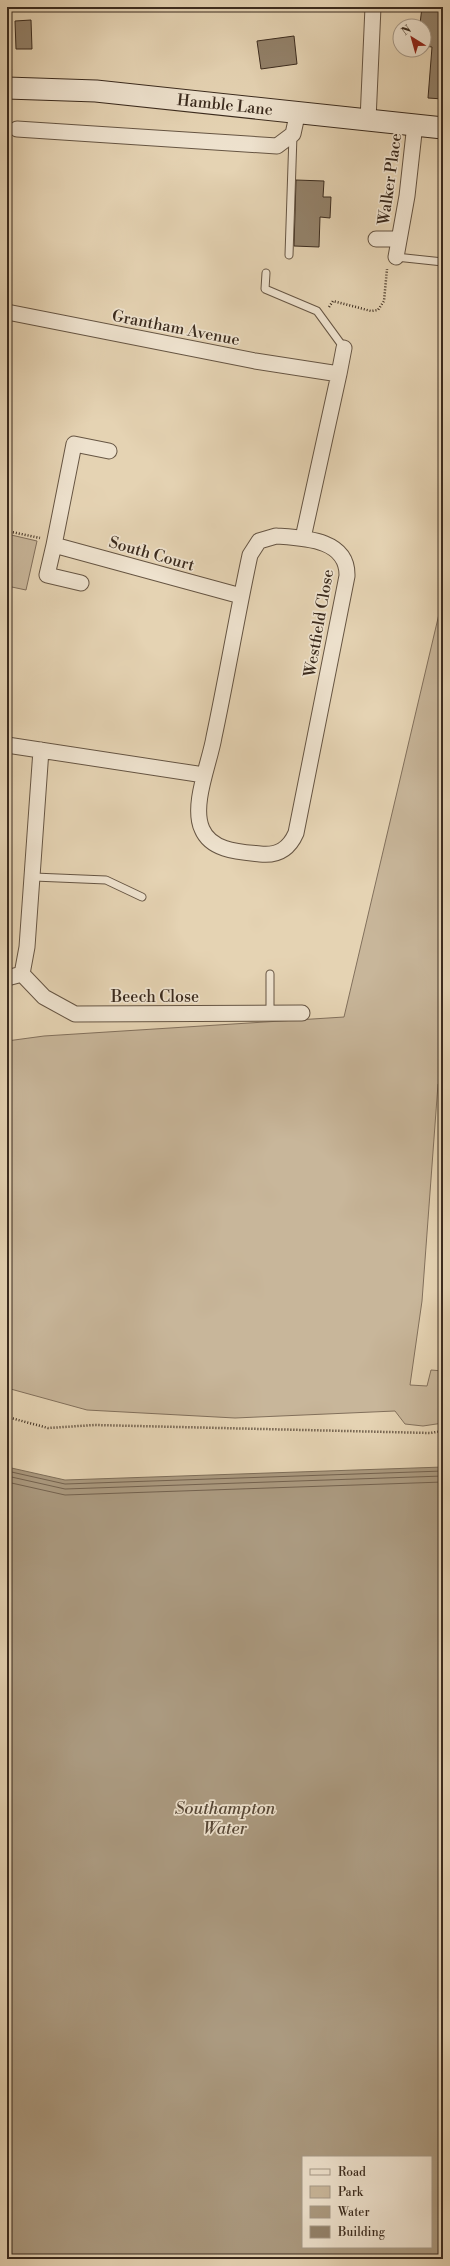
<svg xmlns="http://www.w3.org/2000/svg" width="450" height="2266" font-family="'Libre Bodoni',serif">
<rect width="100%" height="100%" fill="#e5d3b3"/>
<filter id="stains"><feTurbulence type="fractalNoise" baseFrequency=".005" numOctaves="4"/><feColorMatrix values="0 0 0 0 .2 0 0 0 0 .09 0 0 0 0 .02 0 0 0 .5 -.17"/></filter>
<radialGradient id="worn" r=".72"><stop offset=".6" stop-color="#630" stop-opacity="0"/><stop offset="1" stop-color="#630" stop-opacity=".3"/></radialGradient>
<path fill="#c8b69a" stroke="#82705c" d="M 7,534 L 37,541 L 26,590 L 7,586 Z
M 443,572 L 443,848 L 440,867 L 443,895 L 443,1083 L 438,1084 L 422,1301 L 410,1385 L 427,1386 L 431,1370 L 443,1371 L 443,1423 L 423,1426 L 405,1424 L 395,1411 L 235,1418 L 87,1410 L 7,1388 L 7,1041 L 44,1036 L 344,1017 L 439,614 Z"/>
<path fill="#ab9a80" stroke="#7e6e59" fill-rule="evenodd" d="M 7,1467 L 65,1480 L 443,1467 L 443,2259 L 7,2259 ZM 303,2157 L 431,2157 L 431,2247 L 303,2247 Z"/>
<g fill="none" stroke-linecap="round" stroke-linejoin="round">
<path stroke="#73624f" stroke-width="1" d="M 7,1471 L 65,1484 L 443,1471
M 7,1476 L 65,1489 L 443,1476
M 7,1482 L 65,1495 L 443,1482"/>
</g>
<path fill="#93826b" stroke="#3b2b1e" d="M 422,7 L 443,7 L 443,99 L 428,98 L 432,47 L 424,46 L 424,24 L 420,24 Z
M 31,20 L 32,49 L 16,49 L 15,21 Z
M 294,36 L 297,64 L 261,69 L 257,41 Z
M 296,180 L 324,181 L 323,197 L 331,197 L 330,218 L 320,217 L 319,247 L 294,246 Z"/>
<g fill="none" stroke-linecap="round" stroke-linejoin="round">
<defs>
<path id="lane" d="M 289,255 L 293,135
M 396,257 L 443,262
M 266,273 L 265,289 L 317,311 L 344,348
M 34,877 L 106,880 L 142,897
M 270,1013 L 270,974"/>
<path id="street" d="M 368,120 L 373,7
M 17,129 L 277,146 L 293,134 L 298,111
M 376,239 L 398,239
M 396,257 L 407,196 L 415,124
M 7,312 L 255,361 L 339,374 L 303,538
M 339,374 L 344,348
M 109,451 L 74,444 L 54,545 L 241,596
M 276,536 C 304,538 348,539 347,576 L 296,833 C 289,849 278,856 260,854 C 240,852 211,851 202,829 C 191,805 210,762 214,737 C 227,676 237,615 250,555 L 259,541 Z
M 54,545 L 47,575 L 81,583
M 7,745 L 204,775
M 22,974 L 44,997 L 75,1014 L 302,1013
M 7,978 L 22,974 L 27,947 L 41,750"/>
<path id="secondary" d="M 7,88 L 96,91 L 443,128"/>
</defs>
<use href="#lane" stroke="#665543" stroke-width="9"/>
<use href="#street" stroke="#665543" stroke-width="17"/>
<use href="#secondary" stroke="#3b2b1e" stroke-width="23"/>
<path stroke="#3b2b1e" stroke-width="2.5" stroke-dasharray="1 2" stroke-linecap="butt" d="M 7,43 L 11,70
M 329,307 L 333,301 L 371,311 L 378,310 L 384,301 L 387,269
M 7,531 L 40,538
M 7,1417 L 48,1428 L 95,1425 L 430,1433 L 443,1431"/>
<use href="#lane" stroke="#eee2ce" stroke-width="7"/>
<use href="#street" stroke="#eee2ce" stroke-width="15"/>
<use href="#secondary" stroke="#eee2ce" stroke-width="21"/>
</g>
<g text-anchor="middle" stroke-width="3.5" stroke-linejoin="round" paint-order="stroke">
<g font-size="16" fill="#3b2b1e" stroke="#eee2ce">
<text transform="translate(225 104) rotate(6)" y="6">Hamble Lane</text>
<text transform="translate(389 179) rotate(-82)" y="6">Walker Place</text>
<text transform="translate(176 327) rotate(11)" y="6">Grantham Avenue</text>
<text transform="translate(152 553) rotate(16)" y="6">South Court</text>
<text transform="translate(318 623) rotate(-80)" y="6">Westfield Close</text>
<text x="155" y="1002">Beech Close</text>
</g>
<g font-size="17" font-style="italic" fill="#574736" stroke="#eee2ce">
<text x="225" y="1814">Southampton<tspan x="225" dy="20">Water</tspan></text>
</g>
</g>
<rect width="450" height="2266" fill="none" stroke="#e5d3b3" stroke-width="24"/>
<rect x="8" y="8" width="434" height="2250" fill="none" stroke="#3b2b1e" stroke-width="2"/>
<rect x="12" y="12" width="426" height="2242" fill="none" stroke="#3b2b1e"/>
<rect x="302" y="2156" width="130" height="92" fill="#eee2ce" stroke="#a69988"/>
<rect x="310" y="2169" width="20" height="6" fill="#eee2ce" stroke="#a69988"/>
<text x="338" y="2176" font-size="12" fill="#3b2b1e">Road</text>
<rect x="310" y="2186" width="20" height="12" fill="#c8b69a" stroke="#a69988"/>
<text x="338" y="2196" font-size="12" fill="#3b2b1e">Park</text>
<rect x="310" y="2206" width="20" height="12" fill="#ab9a80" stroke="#a69988"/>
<text x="338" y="2216" font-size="12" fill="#3b2b1e">Water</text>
<rect x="310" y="2226" width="20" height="12" fill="#93826b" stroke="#a69988"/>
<text x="338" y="2236" font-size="12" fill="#3b2b1e">Building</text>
<g transform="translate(412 38) rotate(323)"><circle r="19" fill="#eee2ce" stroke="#a69988"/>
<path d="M0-3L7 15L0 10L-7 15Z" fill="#8f2418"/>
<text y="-6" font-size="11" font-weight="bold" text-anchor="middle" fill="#3b2b1e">N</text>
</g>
<rect width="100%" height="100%" filter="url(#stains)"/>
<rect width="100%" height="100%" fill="url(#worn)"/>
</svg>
